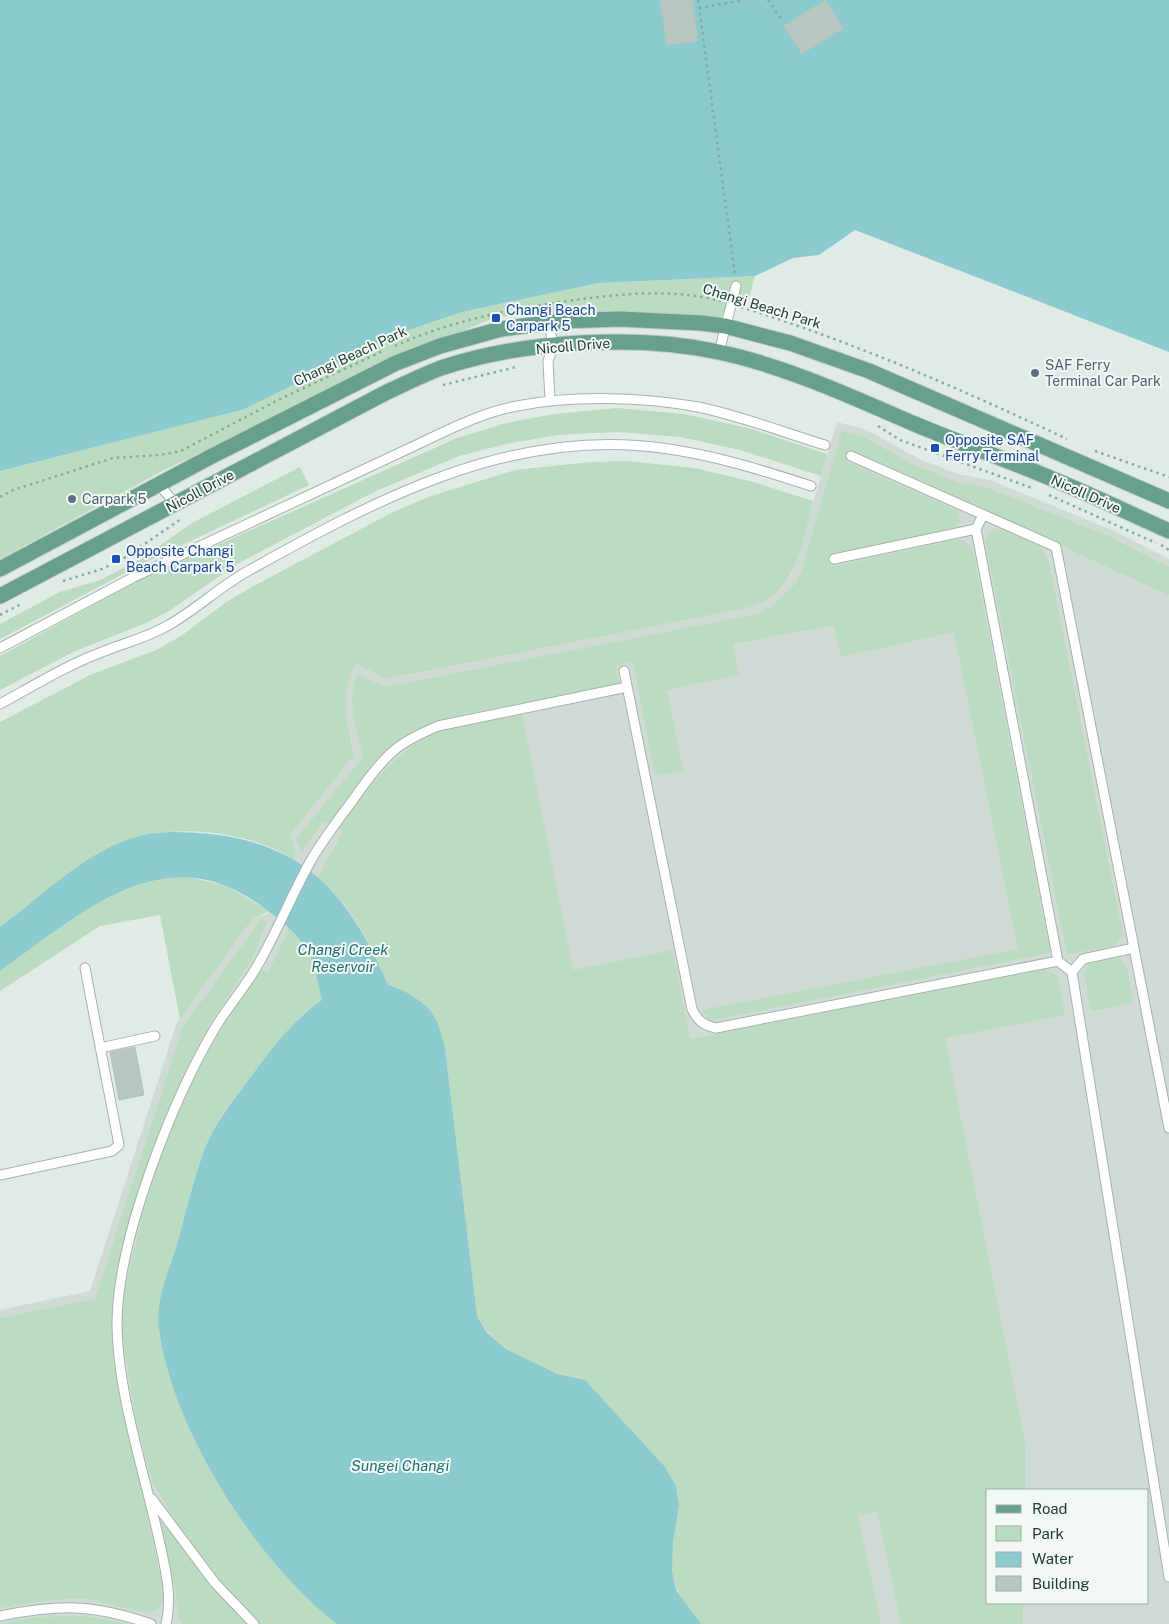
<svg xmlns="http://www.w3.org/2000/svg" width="1169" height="1624" font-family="'Public Sans',sans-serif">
<rect width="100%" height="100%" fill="#e1ebe6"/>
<path fill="#d0dbd5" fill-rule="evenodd" d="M 837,422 L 867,430 L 919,459 L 958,474 L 990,480 L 1112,530 L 1169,559 L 1169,1624 L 0,1624 L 0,1310 L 90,1291 L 176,1025 L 252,918 L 267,914 L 296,852 L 290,835 L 354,755 L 344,702 L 345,689 L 356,662 L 386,679 L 737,610 L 769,599 L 782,587 L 792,573 ZM 988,1490 L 1148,1490 L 1148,1603 L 988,1603 Z"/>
<path fill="#bbdcc1" d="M 755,276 L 749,298 L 716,321 L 601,313 L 496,317 L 405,355 L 164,470 L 0,559 L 0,471 L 242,410 L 400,333 L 462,312 L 599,283 Z
M 617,408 L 684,414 L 748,428 L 827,454 L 821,476 L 740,450 L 680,437 L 617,432 L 558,435 L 506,444 L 459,456 L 374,492 L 237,564 L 169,611 L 146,623 L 73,652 L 0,690 L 0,656 L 137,581 L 457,438 L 506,423 L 554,414 Z
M 842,431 L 864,437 L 916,466 L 958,482 L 988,488 L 1110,537 L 1169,567 L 1169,595 C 1089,560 1011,521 931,485 C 904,474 877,459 850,451 L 847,462 L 958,511 L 960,521 L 953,528 L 828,556 L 831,567 L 959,539 L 965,541 L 973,550 L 1050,953 L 714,1020 L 708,1019 L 702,1010 L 1018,949 L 954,632 L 841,657 L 834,625 L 733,644 L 739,675 L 667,690 L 683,770 L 655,776 L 633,662 L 616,665 L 619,685 C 585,691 552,697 518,704 C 474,712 422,717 387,749 C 364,771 348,799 329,824 L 323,822 L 301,852 L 296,839 L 363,757 C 357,729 346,702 357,674 L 385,687 L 737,618 L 757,614 L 772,606 L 795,584 L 801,573 Z
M 626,461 L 694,468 L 750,481 L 813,501 C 804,534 799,577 770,598 C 760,605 748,607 737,610 L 386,679 L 356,663 C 339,697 347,719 354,755 L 290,835 L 296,852 L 293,859 C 268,844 242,836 213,833 C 115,821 72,875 0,927 L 0,722 L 90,675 L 156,650 L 181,636 L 225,603 L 250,588 L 393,512 L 431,496 L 515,470 L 590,462 Z
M 300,467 L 309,485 L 144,563 L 0,639 L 0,624 L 60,592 L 100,580 L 142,558 L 192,523 Z
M 996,528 L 1038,544 L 1049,562 L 1123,935 L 1117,944 L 1111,947 L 1067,954 L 985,541 L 989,532 Z
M 522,715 L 573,970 L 673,950 L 690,1039 L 1046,969 L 1058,976 L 1065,1015 L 945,1038 L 1025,1442 L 1025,1490 L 988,1490 L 988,1603 L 1023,1603 L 1023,1624 L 901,1624 L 877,1511 L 858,1516 L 881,1624 L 701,1624 C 664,1580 669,1560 679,1506 L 585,1381 C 543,1371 500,1354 477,1316 L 445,1048 L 399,988 L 388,985 L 370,944 L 347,907 L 318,877 L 343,832 L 338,828 C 369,789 397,745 446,729 C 470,721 497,720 522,715 Z
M 183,876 L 225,885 L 269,911 L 252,919 L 180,1019 L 160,915 L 100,926 L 0,991 L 0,971 C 37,945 95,896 137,883 C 152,878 168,878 183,876 Z
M 262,918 L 267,922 L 251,961 L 211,1022 L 186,1069 L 159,1135 L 135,1205 L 112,1300 L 112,1345 L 118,1380 L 164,1593 C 163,1601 162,1608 153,1611 C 141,1615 102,1600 85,1599 C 56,1598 28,1603 0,1608 L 0,1318 L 95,1299 L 183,1027 Z
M 289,928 L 309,953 L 323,1000 C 316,1004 309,1008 304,1012 C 293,1022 284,1037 275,1048 C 251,1079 220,1109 206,1146 C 193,1179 186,1214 176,1248 C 168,1272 155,1303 159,1329 C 173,1429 257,1563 337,1624 L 259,1624 L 222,1585 L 179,1527 L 152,1481 L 136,1421 L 121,1325 L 125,1289 L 133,1253 L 149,1191 L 171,1130 L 198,1071 L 223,1026 L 261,969 L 268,973 Z
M 1117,958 L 1124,962 L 1127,967 L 1133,1003 L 1091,1011 L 1084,974 L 1087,964 Z
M 164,1524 L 167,1525 L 209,1582 L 248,1624 L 182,1624 L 179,1618 L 176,1593 L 161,1528 Z
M 83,1616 L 130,1624 L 0,1624 L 37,1617 Z"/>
<path fill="#8bcacf" d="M 0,0 L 1169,0 L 1169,352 L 855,230 L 819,255 L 793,258 L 755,276 L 599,283 L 462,312 L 400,333 L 242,410 L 0,471 Z
M 170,832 C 290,832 342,878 388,985 C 403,989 428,1003 435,1018 C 440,1027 442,1038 445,1048 L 477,1316 L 487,1333 L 506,1349 L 557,1374 L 585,1380 L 665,1467 L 676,1486 L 679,1506 L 673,1542 L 672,1571 L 676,1590 L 701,1624 L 337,1624 C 257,1563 172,1429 159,1329 C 155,1303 168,1272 176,1248 C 186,1214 193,1179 206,1146 C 215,1124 230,1105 244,1086 C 268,1054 290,1022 322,1000 C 318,985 316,966 308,952 C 296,931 276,916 257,903 C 161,835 77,917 0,971 L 0,927 C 44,895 86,850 140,836 C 150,833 161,833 170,832 Z"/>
<path fill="#b7c6bf" stroke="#b4c5bc" d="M 660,0 L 692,0 L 698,41 L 667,45 Z
M 825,0 L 843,28 L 802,54 L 784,26 Z
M 135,1047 L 144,1095 L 119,1100 L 110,1052 Z"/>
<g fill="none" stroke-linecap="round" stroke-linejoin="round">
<defs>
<path id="service" d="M 549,323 L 553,346 L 548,361 L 550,400
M 719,352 L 736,286
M 851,456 L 1056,547 L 1169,1128
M 159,484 L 175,504
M 834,559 L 976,529
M 0,648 L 134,577 L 412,447 C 446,431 480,413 517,406 C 573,395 643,397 698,407 C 741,416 783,432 825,445
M 624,671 L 692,1009 C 698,1021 703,1025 716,1028 L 1058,961 L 976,529 L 983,515
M 0,704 C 33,686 67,665 102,652 C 124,643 146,638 167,626 C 196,610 219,587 248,571 C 375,500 511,427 662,448 C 714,455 762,470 811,486
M 1058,961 L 1072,972 L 1083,959 L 1134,948
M 1072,972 L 1169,1577
M 100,1048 L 155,1036
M 0,1175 L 112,1151 L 119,1145 L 85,968
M 152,1499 L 215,1583 L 254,1624
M 0,1616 C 60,1604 93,1604 151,1624
M 166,1624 C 173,1595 164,1563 158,1535 C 143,1468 117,1390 117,1322 C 118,1238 172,1101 215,1028 C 229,1005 247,985 260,961 C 278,929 292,895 310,862 C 322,841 338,820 353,800 C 364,784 376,767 391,753 C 404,741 422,733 438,726 L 627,687"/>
<path id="primary" d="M 0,569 L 212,456 L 396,363 L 440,346 L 501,329 L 561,321 L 620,319 L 701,323 L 725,326 L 790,343 L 869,371 L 1169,501
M 0,596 L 387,392 C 405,384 424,374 444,367 C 524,341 637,334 719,352 C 788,367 852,397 917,425 C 963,444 1010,461 1055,480 C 1094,496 1131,514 1169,531"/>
</defs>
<use href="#service" stroke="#a4b3ad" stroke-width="11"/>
<use href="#primary" stroke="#c1c8c6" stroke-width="17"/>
<path stroke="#83ae9d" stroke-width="2.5" stroke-dasharray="2.5 4" stroke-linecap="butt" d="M 698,0 L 735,274
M 768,0 L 782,20
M 699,8 L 744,0
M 741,307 C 853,342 961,389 1067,439
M 395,346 C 450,321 507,310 567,301 C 618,294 671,288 721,301
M 443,385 L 516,367
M 878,426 L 900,440 L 1032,488
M 1095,451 L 1169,477
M 1049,495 L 1156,543
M 0,497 L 13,490 L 113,458 L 160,455 L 181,451 L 278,400 L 383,351
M 1161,545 L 1169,550
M 63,581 L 102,569 L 124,558 L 181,519
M 0,615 L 21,604"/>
<use href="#service" stroke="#fff" stroke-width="9"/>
<use href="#primary" stroke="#67a08c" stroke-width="15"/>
</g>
<g fill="#1a4fb4" stroke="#f2f8f4" stroke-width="2">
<rect x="491" y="313" width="10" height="10" rx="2.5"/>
<rect x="930" y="443" width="10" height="10" rx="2.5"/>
<rect x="111" y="554" width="10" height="10" rx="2.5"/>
</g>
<g fill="#5c6f8a" stroke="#f2f8f4" stroke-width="2">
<circle cx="1035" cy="373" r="5"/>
<circle cx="72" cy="499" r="5"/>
</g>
<g text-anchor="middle" stroke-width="4" stroke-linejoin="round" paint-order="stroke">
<g font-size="14" fill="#223c33" stroke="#f2f8f4">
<text transform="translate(762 306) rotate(17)" y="5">Changi Beach Park</text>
<text transform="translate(573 346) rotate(-5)" y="5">Nicoll Drive</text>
<text transform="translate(350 356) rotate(-25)" y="5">Changi Beach Park</text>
<text transform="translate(200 491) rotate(-28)" y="5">Nicoll Drive</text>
<text transform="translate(1086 494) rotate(24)" y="5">Nicoll Drive</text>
</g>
<g font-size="14" fill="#164399" stroke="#f2f8f4" text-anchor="start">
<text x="506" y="315">Changi Beach<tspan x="506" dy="16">Carpark 5</tspan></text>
<text x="945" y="445">Opposite SAF<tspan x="945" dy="16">Ferry Terminal</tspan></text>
<text x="126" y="556">Opposite Changi<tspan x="126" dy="16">Beach Carpark 5</tspan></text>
</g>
<g font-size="14" fill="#4e5e75" stroke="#f2f8f4" text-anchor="start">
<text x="1045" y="370">SAF Ferry<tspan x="1045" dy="16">Terminal Car Park</tspan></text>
<text x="82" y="504">Carpark 5</text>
</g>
<g font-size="15" font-style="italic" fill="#1e6f76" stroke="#f2f8f4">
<text x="343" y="955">Changi Creek<tspan x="343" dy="17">Reservoir</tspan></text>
<text x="400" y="1471">Sungei Changi</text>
</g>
</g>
<rect x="986" y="1489" width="162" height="115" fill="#f2f8f4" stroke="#9fada7"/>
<rect x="996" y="1505" width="25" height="8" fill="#67a08c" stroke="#9fada7"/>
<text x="1032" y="1514" font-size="15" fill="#223c33">Road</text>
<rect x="996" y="1526" width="25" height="15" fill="#bbdcc1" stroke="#9fada7"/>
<text x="1032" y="1539" font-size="15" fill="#223c33">Park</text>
<rect x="996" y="1552" width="25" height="15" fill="#8bcacf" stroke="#9fada7"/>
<text x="1032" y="1564" font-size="15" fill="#223c33">Water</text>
<rect x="996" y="1576" width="25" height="15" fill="#b7c6bf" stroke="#9fada7"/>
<text x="1032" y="1589" font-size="15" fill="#223c33">Building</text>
</svg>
